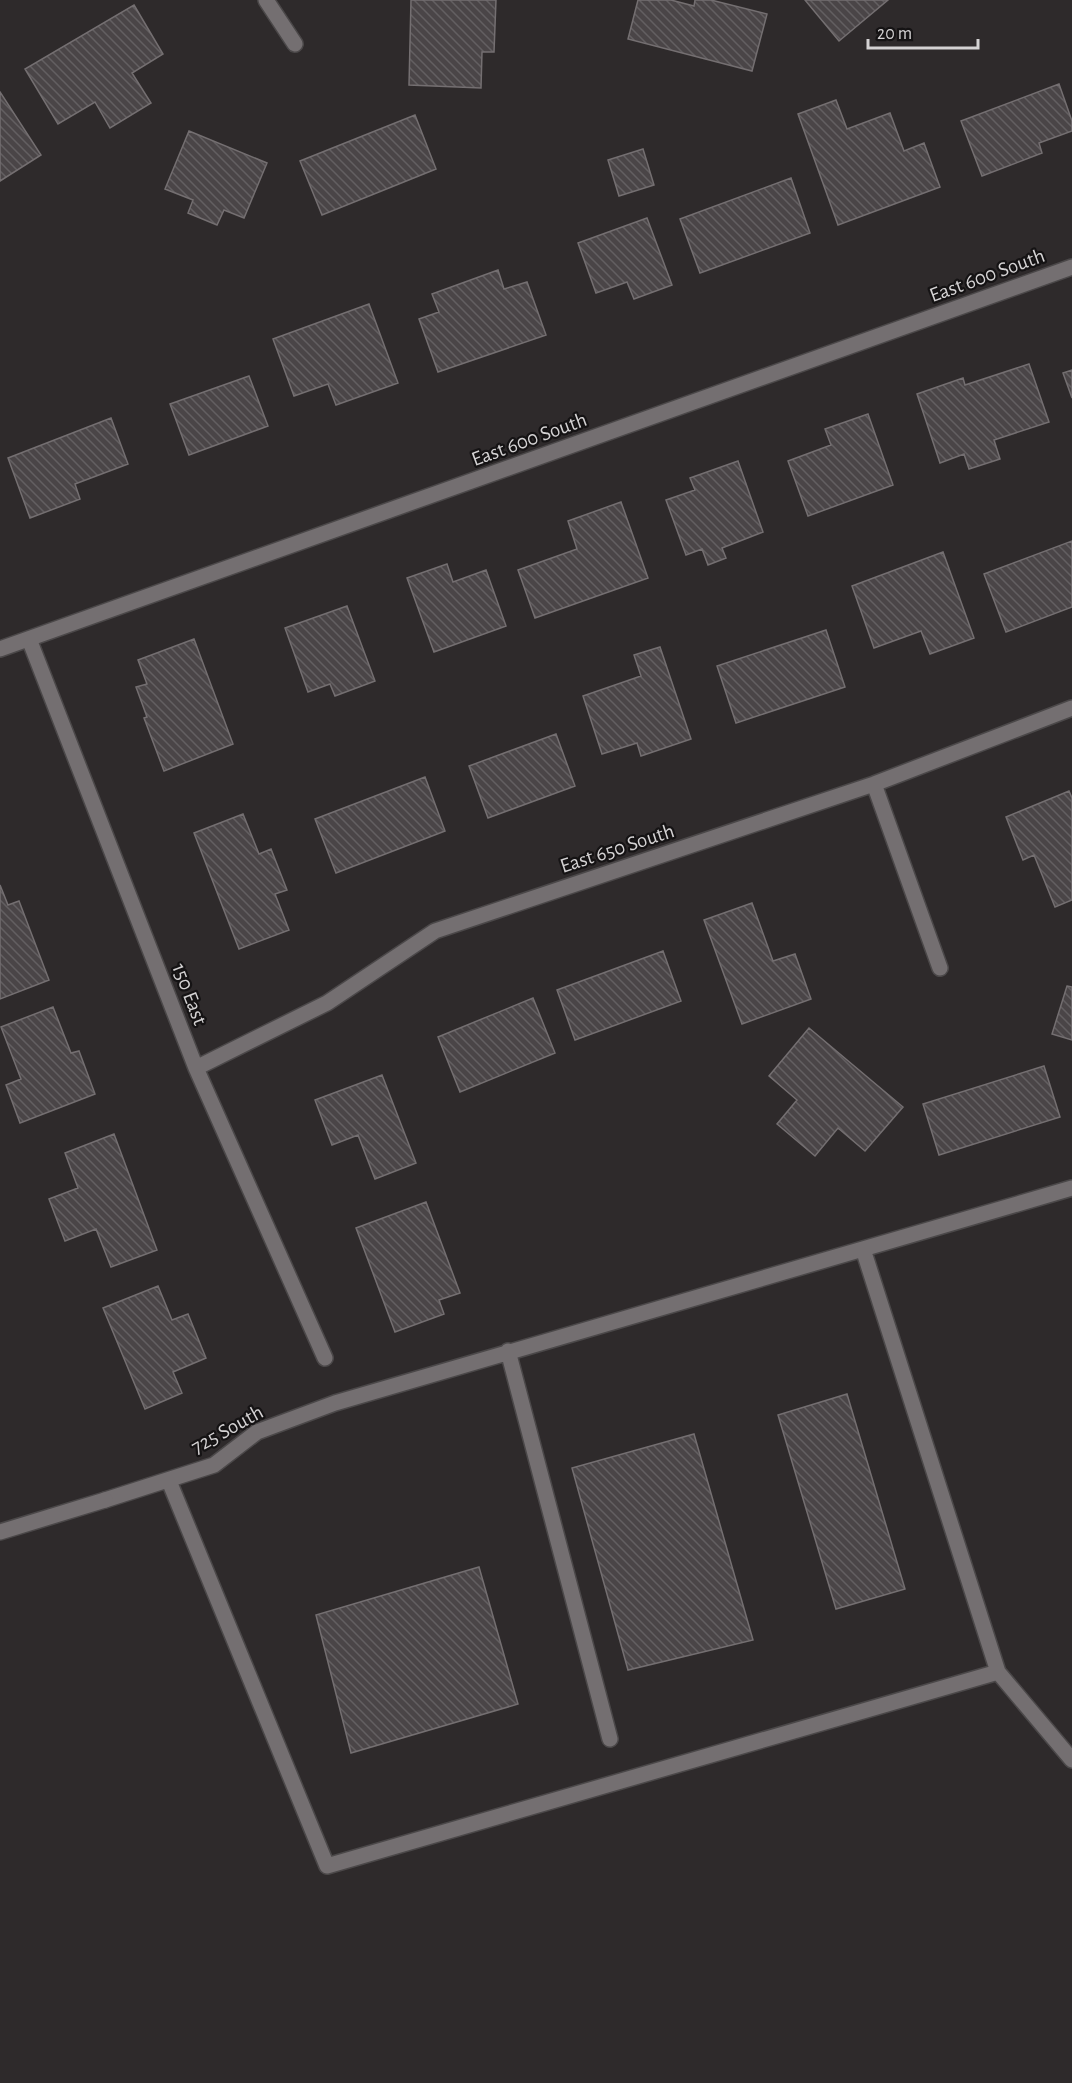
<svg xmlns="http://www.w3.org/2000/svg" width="1072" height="2083" font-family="'Alegreya Sans',sans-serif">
<defs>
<pattern id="building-back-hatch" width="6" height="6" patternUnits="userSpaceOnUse" patternTransform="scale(1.5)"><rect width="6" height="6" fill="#4a4547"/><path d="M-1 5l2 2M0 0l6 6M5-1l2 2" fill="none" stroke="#635f61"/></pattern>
</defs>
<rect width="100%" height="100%" fill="#2e2a2b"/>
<path fill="url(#building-back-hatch)" stroke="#746f71" stroke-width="1.5" d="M 411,0 L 496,0 L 494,52 L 482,52 L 481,88 L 409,85 Z
M 638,0 L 671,0 L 694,6 L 695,0 L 711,0 L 767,14 L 752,71 L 628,39 Z
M 805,0 L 888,0 L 839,41 Z
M 134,5 L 163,54 L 132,73 L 151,103 L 110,128 L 95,102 L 58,124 L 25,69 Z
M 1059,84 L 1072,121 L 1072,131 L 1039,143 L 1042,153 L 982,176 L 961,121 Z
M 0,92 L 41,155 L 0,181 Z
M 836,100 L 847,129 L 890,113 L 904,151 L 924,143 L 940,187 L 838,225 L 798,114 Z
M 415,115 L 436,169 L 322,215 L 300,161 Z
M 189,131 L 267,163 L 244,218 L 224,210 L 217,225 L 188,213 L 193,200 L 165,189 Z
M 643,149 L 654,185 L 619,196 L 608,160 Z
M 791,178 L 810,233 L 700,273 L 680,219 Z
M 647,218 L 672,285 L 634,299 L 627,282 L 596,293 L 578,243 Z
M 498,270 L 504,289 L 527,282 L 546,335 L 438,372 L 419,319 L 439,312 L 432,294 Z
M 369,304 L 398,383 L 336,405 L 328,384 L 294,396 L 273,339 Z
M 1029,364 L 1049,422 L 994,440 L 1000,459 L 969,469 L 964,454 L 940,463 L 917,394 L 963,378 L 965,385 Z
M 1072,370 L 1072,398 L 1063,373 Z
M 249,376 L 268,426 L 189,455 L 170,404 Z
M 868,414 L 893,485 L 808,516 L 788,461 L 831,445 L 825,429 Z
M 111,418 L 128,464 L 75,484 L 80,499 L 30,518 L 8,458 Z
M 738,461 L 763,532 L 722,548 L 726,558 L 708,565 L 702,549 L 686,555 L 666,500 L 695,490 L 690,478 Z
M 621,502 L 648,578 L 535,618 L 518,570 L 577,549 L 568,521 Z
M 1072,541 L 1072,607 L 1006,632 L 984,574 Z
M 943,552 L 974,638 L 930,654 L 921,631 L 874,648 L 852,586 Z
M 447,564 L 453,582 L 486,570 L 506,626 L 434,652 L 407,578 Z
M 347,606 L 375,681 L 335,696 L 330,684 L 308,692 L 285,628 Z
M 826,630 L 845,687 L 736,723 L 717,666 Z
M 194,639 L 233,744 L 164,771 L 144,718 L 147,717 L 136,687 L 147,684 L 138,660 Z
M 660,647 L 691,739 L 641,756 L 637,743 L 602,754 L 583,696 L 641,676 L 634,655 Z
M 556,734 L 575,786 L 488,818 L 469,766 Z
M 425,777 L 445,831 L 336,873 L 315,819 Z
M 1069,791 L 1072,798 L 1072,900 L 1055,907 L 1034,855 L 1023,860 L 1006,817 Z
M 243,814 L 259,854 L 271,849 L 287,890 L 275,894 L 289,930 L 239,949 L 194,833 Z
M 0,885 L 8,905 L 19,901 L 49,980 L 0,999 Z
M 752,903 L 773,961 L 795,954 L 811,999 L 742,1024 L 704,920 Z
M 663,951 L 681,1001 L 575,1040 L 557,990 Z
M 1067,986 L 1072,987 L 1072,1040 L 1052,1034 Z
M 533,998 L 555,1053 L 460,1092 L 438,1037 Z
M 53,1007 L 71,1053 L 79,1051 L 95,1094 L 20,1123 L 6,1085 L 21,1079 L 1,1027 Z
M 809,1028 L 903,1107 L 865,1151 L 838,1128 L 815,1156 L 777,1124 L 797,1100 L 769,1076 Z
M 1044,1066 L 1060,1117 L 939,1155 L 923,1104 Z
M 382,1075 L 416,1163 L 375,1179 L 358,1135 L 332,1145 L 315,1100 Z
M 114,1134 L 157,1250 L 111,1267 L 96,1229 L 65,1241 L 49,1199 L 78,1188 L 65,1153 Z
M 426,1202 L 460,1293 L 439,1300 L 444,1314 L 395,1332 L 356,1228 Z
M 158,1286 L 172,1320 L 188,1314 L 206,1358 L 173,1372 L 182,1393 L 145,1409 L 103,1308 Z
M 847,1394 L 905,1589 L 836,1609 L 778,1415 Z
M 694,1434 L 753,1640 L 628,1670 L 572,1468 Z
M 479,1567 L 518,1704 L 351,1753 L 316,1615 Z"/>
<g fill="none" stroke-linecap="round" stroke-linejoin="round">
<defs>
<path id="lane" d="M 863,1249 L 998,1672 L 1072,1760
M 508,1351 L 610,1739
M 169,1481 L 327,1866 L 998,1672
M 105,1500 L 214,1465 L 257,1432 L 335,1403 L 1072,1188"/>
<path id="street" d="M 266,0 L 295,44
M 29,639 L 196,1068 L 325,1358
M 0,649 L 1072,267
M 874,784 L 940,968
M 196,1068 L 327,1003 L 435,931 L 874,784 L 1072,708
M 0,1532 L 105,1500"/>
</defs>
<use href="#lane" stroke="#4b4849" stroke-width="18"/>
<use href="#street" stroke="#4b4849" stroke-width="18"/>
<use href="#lane" stroke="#746f71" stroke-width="15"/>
<use href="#street" stroke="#746f71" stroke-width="15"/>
</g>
<g text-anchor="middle" stroke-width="4.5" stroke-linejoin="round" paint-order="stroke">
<g font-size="21" fill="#d4d2d3" stroke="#151314">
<text transform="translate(987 275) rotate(-20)" y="7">East 600 South</text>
<text transform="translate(529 439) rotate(-20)" y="7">East 600 South</text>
<text transform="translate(617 848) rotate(-18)" y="7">East 650 South</text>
<text transform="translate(190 994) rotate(69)" y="7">150 East</text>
<text transform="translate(227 1429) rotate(-29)" y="7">725 South</text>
</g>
</g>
<path d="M868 39v9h110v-9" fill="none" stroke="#d4d2d3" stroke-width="3"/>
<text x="877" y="39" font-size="18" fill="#d4d2d3" stroke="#151314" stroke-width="4.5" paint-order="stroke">20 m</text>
</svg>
